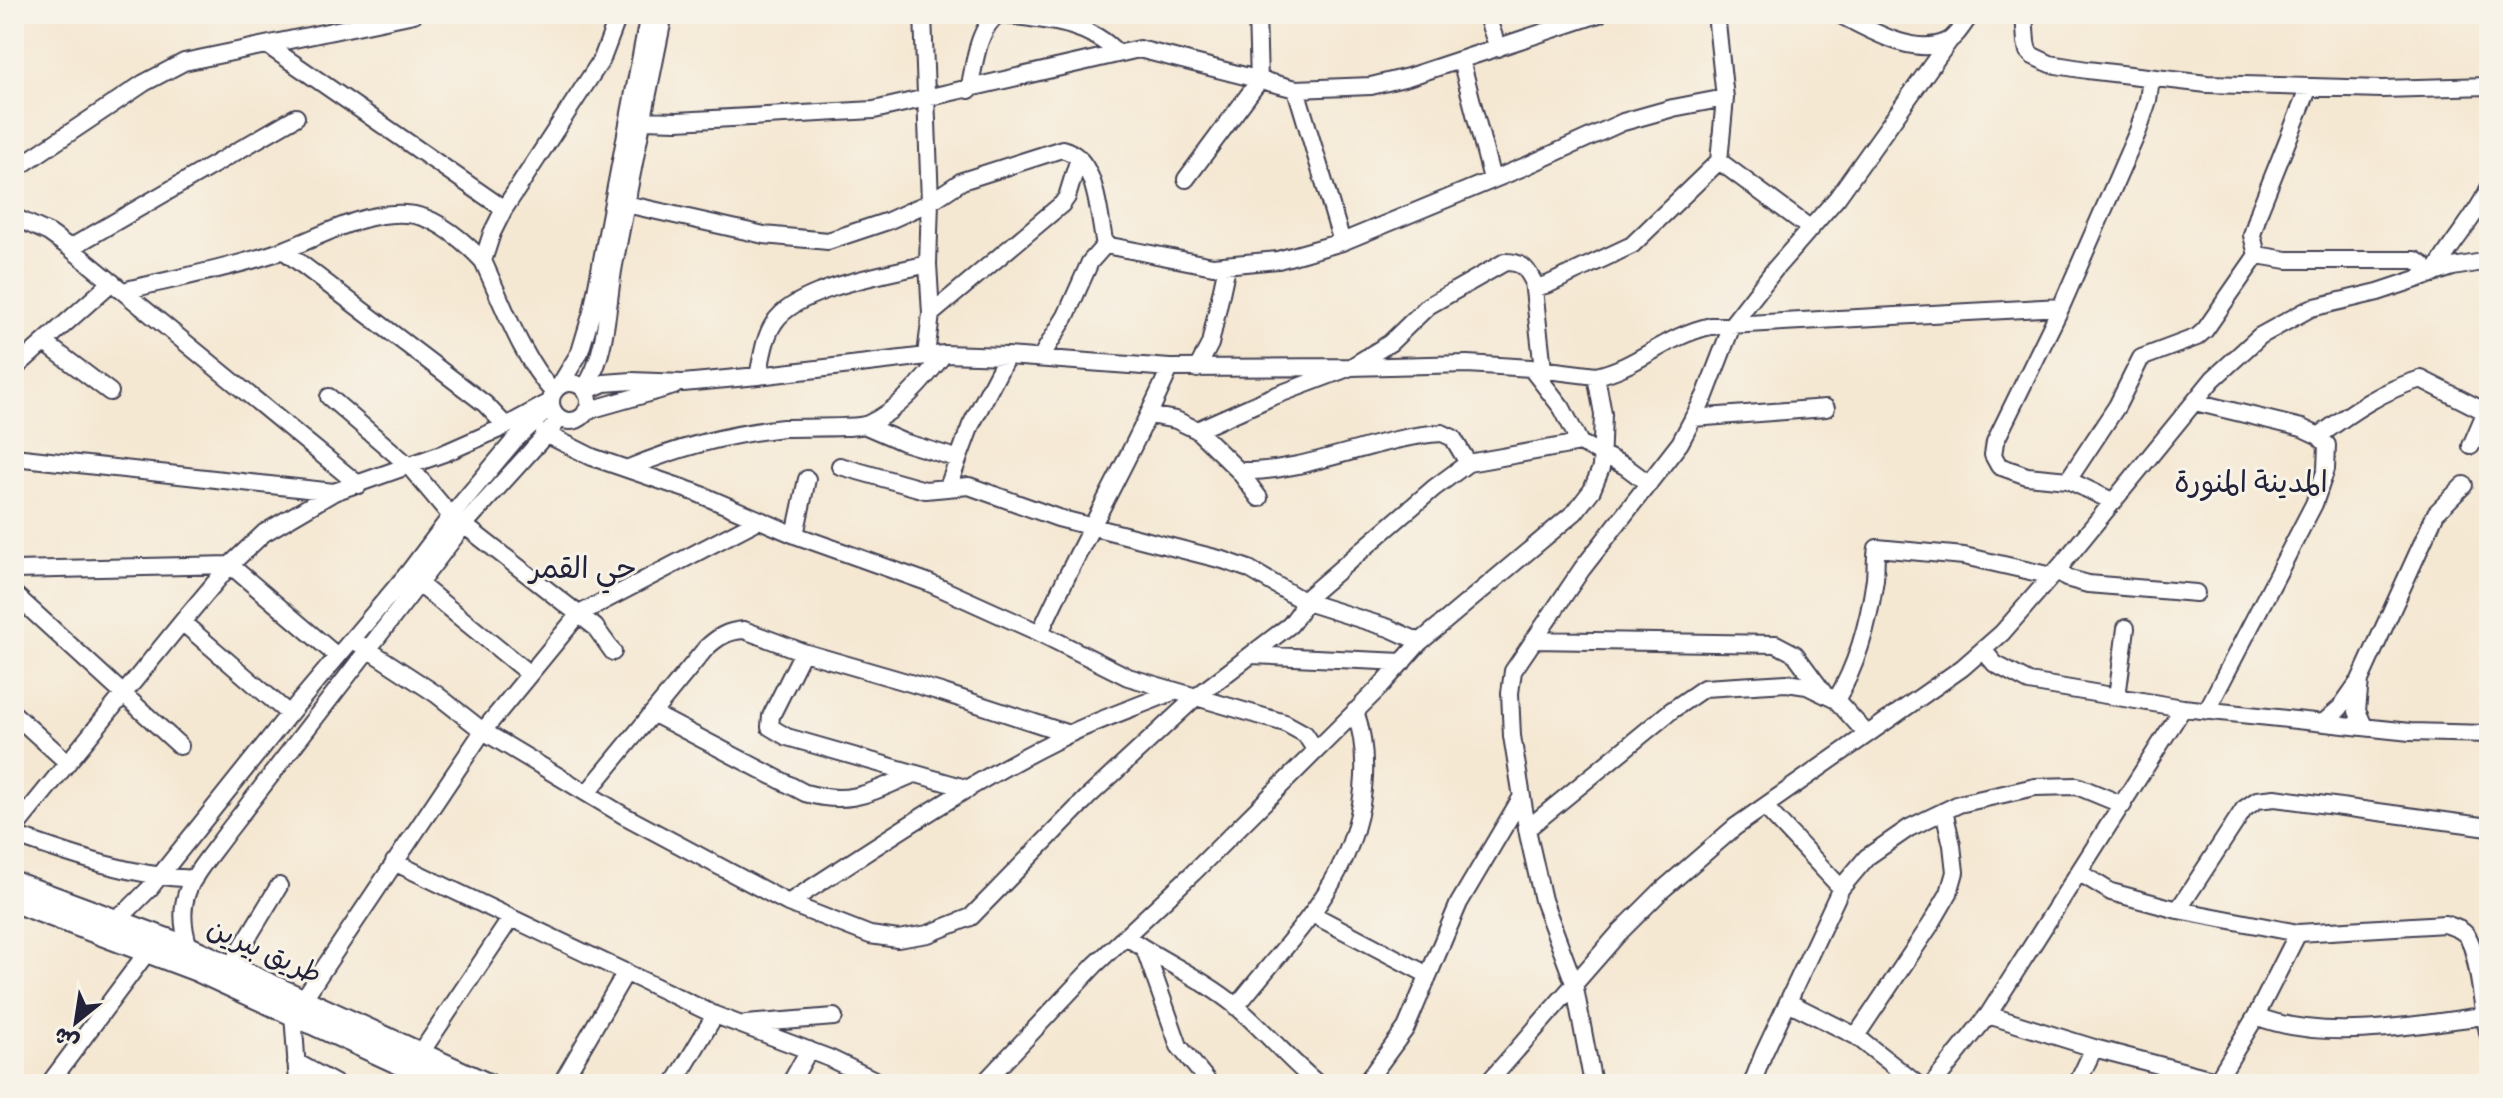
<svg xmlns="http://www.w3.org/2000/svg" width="2503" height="1098" font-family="Dekko,'Playpen Sans Arabic',sans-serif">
<rect width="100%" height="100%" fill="#f7f3e8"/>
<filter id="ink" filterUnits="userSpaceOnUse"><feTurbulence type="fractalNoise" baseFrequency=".0125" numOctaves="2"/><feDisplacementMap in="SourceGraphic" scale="16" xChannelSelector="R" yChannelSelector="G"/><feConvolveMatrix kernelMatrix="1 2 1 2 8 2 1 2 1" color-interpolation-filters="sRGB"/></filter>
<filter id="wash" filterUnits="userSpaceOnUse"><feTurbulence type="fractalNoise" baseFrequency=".006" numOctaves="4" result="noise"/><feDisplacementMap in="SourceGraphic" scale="32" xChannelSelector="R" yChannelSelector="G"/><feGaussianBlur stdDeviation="1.8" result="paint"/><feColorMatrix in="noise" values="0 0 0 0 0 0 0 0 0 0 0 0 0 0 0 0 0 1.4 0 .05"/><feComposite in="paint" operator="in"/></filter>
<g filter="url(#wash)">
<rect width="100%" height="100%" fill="#f5e8d3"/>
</g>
<g filter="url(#ink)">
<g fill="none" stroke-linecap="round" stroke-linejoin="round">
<defs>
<path id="minor" d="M 923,14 L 930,202 L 928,264 L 931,314 L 926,355
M 1486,14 L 1498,48
M 1716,14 L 1725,98
M 1838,14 C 1868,28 1912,57 1946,42 C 1956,38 1964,23 1971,14
M 2024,14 L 2026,42 L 2028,51 L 2033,56 L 2050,64 L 2087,70 L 2207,84 L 2382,89 L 2489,86
M 267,45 L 504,209
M 1461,60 L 1492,179
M 2309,87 L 2260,209 L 2252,235 L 2257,255 L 2287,260 L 2415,260 L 2423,265 L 2425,277
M 1296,89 L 1342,242
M 969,90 C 974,68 977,27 999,14 C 1039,20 1087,20 1117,53
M 643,120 L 677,121 L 874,110 L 1139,49 L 1296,89 L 1371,86 L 1408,77 L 1599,14
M 14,170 L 144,83 L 184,62 L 414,14
M 1186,179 L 1259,81 L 1257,14
M 626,204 L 764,235 L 828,241 L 888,221 L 930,202 L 962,181 L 1062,149 C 1098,158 1098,215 1105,245
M 14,217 L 49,233 L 70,248 L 359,485
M 70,248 L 296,117
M 283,250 L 485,404 L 506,426
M 2434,274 C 2450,243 2475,219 2489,188
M 1535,288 L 1549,284 L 1632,245 L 1719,161
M 123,291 C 176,278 232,268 284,250 C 322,236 363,211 406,214 C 435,215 464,241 483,261
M 931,314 L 1062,204 L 1067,197 L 1079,158
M 45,343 L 110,392
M 1041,357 L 1066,316 L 1090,262 L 1105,245 L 1213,266 L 1278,260 L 1342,242 L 1526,166 L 1623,122 L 1673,108 L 1725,98 L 1719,161 L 1811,229
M 1531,368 L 1562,408 L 1580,443 L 1625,466 L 1649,484
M 14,369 L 112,282
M 1197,369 L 1210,344 L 1227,266
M 758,376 C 762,359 764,338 774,323 C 795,288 888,274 928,264
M 1596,376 C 1638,367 1665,336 1711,326 L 2061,307
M551 402a19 19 0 1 1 38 0a19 19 0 1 1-38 0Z
M 560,385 L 580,352 L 592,312 L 649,14
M 584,388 C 607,359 607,302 614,265 C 630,181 647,98 664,14
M 586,391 L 604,383 L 632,381 L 683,383 L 758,376 L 944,354 L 1007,356
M 553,392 C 520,355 504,306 483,261 L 492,233 L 504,209 L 602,59 L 619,14
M 329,397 L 409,466 L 451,516
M 2195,402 L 2302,428 L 2319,436 L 2327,445 L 2326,469 L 2314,504 L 2207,710
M 586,411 L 674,386
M 1149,415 L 1176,420 L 1197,430
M 1693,418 L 1826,408
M 866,426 L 903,442 L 956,458
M 544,433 L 592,457 L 697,493 L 795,535 L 927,582 L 1040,633 L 1128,677 L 1285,723 L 1305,734 L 1315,749
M 2319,436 C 2351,412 2383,390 2421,379 L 2486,412
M 2471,446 L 2489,404
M 14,457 L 334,492
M 629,468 C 679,447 729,434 783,428 C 800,427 858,429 868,424 C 899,410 924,380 944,354
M 1239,471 L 1259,498
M 2068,480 L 2027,476 L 1999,466 L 1993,455 L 1995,442 L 2061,307 L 2138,131 L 2148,100 L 2151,79
M 948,487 L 971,425 L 1007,356 L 1170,368 L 1351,367 L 1390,343 L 1428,306 L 1505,262 C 1521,262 1526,267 1533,281 L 1543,369
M 2114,502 L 2068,480 L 2117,406 L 2141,358 L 2197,337 L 2205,330 L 2257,255
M 464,525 L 595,627 L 613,652
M 795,535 L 807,479
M 2059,568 L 2066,578 L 2088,584 L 2196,593
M 14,570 L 230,565 L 337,656
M 418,583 L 528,673
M 14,594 L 180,746
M 1303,601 L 1434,488 L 1468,463 L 1580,443
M 1303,601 L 1389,628 L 1420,642
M 182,622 L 289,714
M 1040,633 C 1080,543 1131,458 1170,368
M 352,639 L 436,694 L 483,731 L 623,815 L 788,903 L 870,935 L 898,939 L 928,934 L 971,917 L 1088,797 L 1196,697 L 1290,625 L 1299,613 L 1303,601 L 1249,569 L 1223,560 L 1058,518 L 969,486 L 925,490 L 840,466
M 1533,640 L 1776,644 L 1795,654 L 1823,692
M 1983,650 L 1995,664 L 2029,682 L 2183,708 L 2410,732 L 2489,734
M 803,652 L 771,716 L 770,727 L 787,737 L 969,789
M 1252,655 L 1403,662
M 2117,697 L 2126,628
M 14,714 L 67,762
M 654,714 L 805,793 C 852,806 871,792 914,774
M 2323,723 L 2340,708 L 2357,684
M 2364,726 L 2357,711 L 2360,680 L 2436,513 L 2464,485
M 1866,733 L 1836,700 C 1858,664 1869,621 1875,579 C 1876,569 1875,557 1877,548 L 1964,556 L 2052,576
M 587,793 L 706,648 C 718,637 727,631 744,630 L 803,652 L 941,692 L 1069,734
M 1765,807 L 1841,888
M 14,829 L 182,622 L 230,565 L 264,533 L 334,492 L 447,452 L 506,426 L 550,402
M 1527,829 L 1672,710 L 1704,688 L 1787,683 L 1807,686 L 1836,700
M 14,835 C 74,856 130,876 194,879
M 394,862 L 715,1015 L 829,1058 L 883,1084
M 2080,873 L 2111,892 L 2178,910 L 2298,933 L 2445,924 C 2453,927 2462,929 2467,936 C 2479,952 2482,1012 2489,1036
M 788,903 C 879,845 969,782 1067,735 C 1102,718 1139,706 1175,691
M 2178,910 L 2244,809 L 2257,800 L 2275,798 L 2489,827
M 1312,914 L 1428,975
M 114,919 L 129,909 L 150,888 L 289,714 L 408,573 L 451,516 L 513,442 L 544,413
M 1125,936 C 1161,961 1202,978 1236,1006 C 1265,1031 1289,1060 1318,1084
M 189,947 C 171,893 198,873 228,831 L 464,525 L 560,419
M 1145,950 L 1179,1046 L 1210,1084
M 230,967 L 279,886
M 304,998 L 483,731 L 579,614 L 759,520
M 1788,1002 L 1856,1036 L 1917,1084
M 1236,1007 C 1294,933 1359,877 1364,777 C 1365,753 1363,733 1355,711
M 293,1014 L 298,1084
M 1988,1015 L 2094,1048 L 2231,1084
M 2256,1016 C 2322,1043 2414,1025 2483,1016
M 746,1024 L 834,1017
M 1856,1036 L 1931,924 L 1949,893 L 1955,872 L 1952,845 L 1944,811
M 296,1062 L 336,1084
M 414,1063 L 511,918
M 2218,1079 L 2256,1016 L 2298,933
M 49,1084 L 148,951
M 561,1084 L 626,972
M 674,1084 L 715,1015
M 790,1084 L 809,1050
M 983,1084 L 1095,965 L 1193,873 L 1379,688 L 1420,642 L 1575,512 L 1592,490 L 1601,468 L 1603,414 L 1596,376 L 1531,368 L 1467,364 L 1351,367 L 1269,398 L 1197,430 L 1239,471 C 1308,473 1374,437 1442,433 L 1453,438 L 1468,463
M 1365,1084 L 1406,1028 L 1459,903 L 1521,798
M 1487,1084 L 1619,933 L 1661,891 L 1735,827 L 1962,668 L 2002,633 L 2063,563 L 2213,379 L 2260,336 L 2311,308 L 2378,292 L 2453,267 L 2489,261
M 1593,1084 L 1574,983 L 1543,900 L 1528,834 L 1512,736 L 1510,693 L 1513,671 L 1582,569 L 1680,443 L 1705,396 L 1733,323 L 1775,269 L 1837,198 L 1949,41
M 1752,1084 L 1763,1055 L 1841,888 L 1867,857 L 1909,828 L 1959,804 L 2035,787 L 2077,786 L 2123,805
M 1933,1084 L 1988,1015 L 2183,708
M 2077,1084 L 2094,1048
M 2485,1084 L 2489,1081"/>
<path id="major" d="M 14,882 L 189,947 L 488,1084
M 14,902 L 197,971 L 443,1084"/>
</defs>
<use href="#minor" stroke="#424052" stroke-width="20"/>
<use href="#major" stroke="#424052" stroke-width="24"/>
<use href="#minor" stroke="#fff" stroke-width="16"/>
<use href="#major" stroke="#fff" stroke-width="20"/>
</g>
</g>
<g text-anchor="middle" stroke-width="6" stroke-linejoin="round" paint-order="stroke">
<g font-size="28" fill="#22223b" stroke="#f7f3e8">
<text transform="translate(265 950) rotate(24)" y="10">طريق بيرين</text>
</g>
<g font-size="30" fill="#22223b" stroke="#f7f3e8">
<text x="2251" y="492">المدينة المنورة</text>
<text x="583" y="578">حي القمر</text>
</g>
</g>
<rect width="2503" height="1098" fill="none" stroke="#f7f3e8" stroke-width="48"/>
<g transform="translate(76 1022) rotate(210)" stroke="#f7f3e8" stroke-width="6" paint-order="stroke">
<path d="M0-6L14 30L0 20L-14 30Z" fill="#22223b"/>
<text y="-12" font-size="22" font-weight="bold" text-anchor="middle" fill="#22223b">ش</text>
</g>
</svg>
